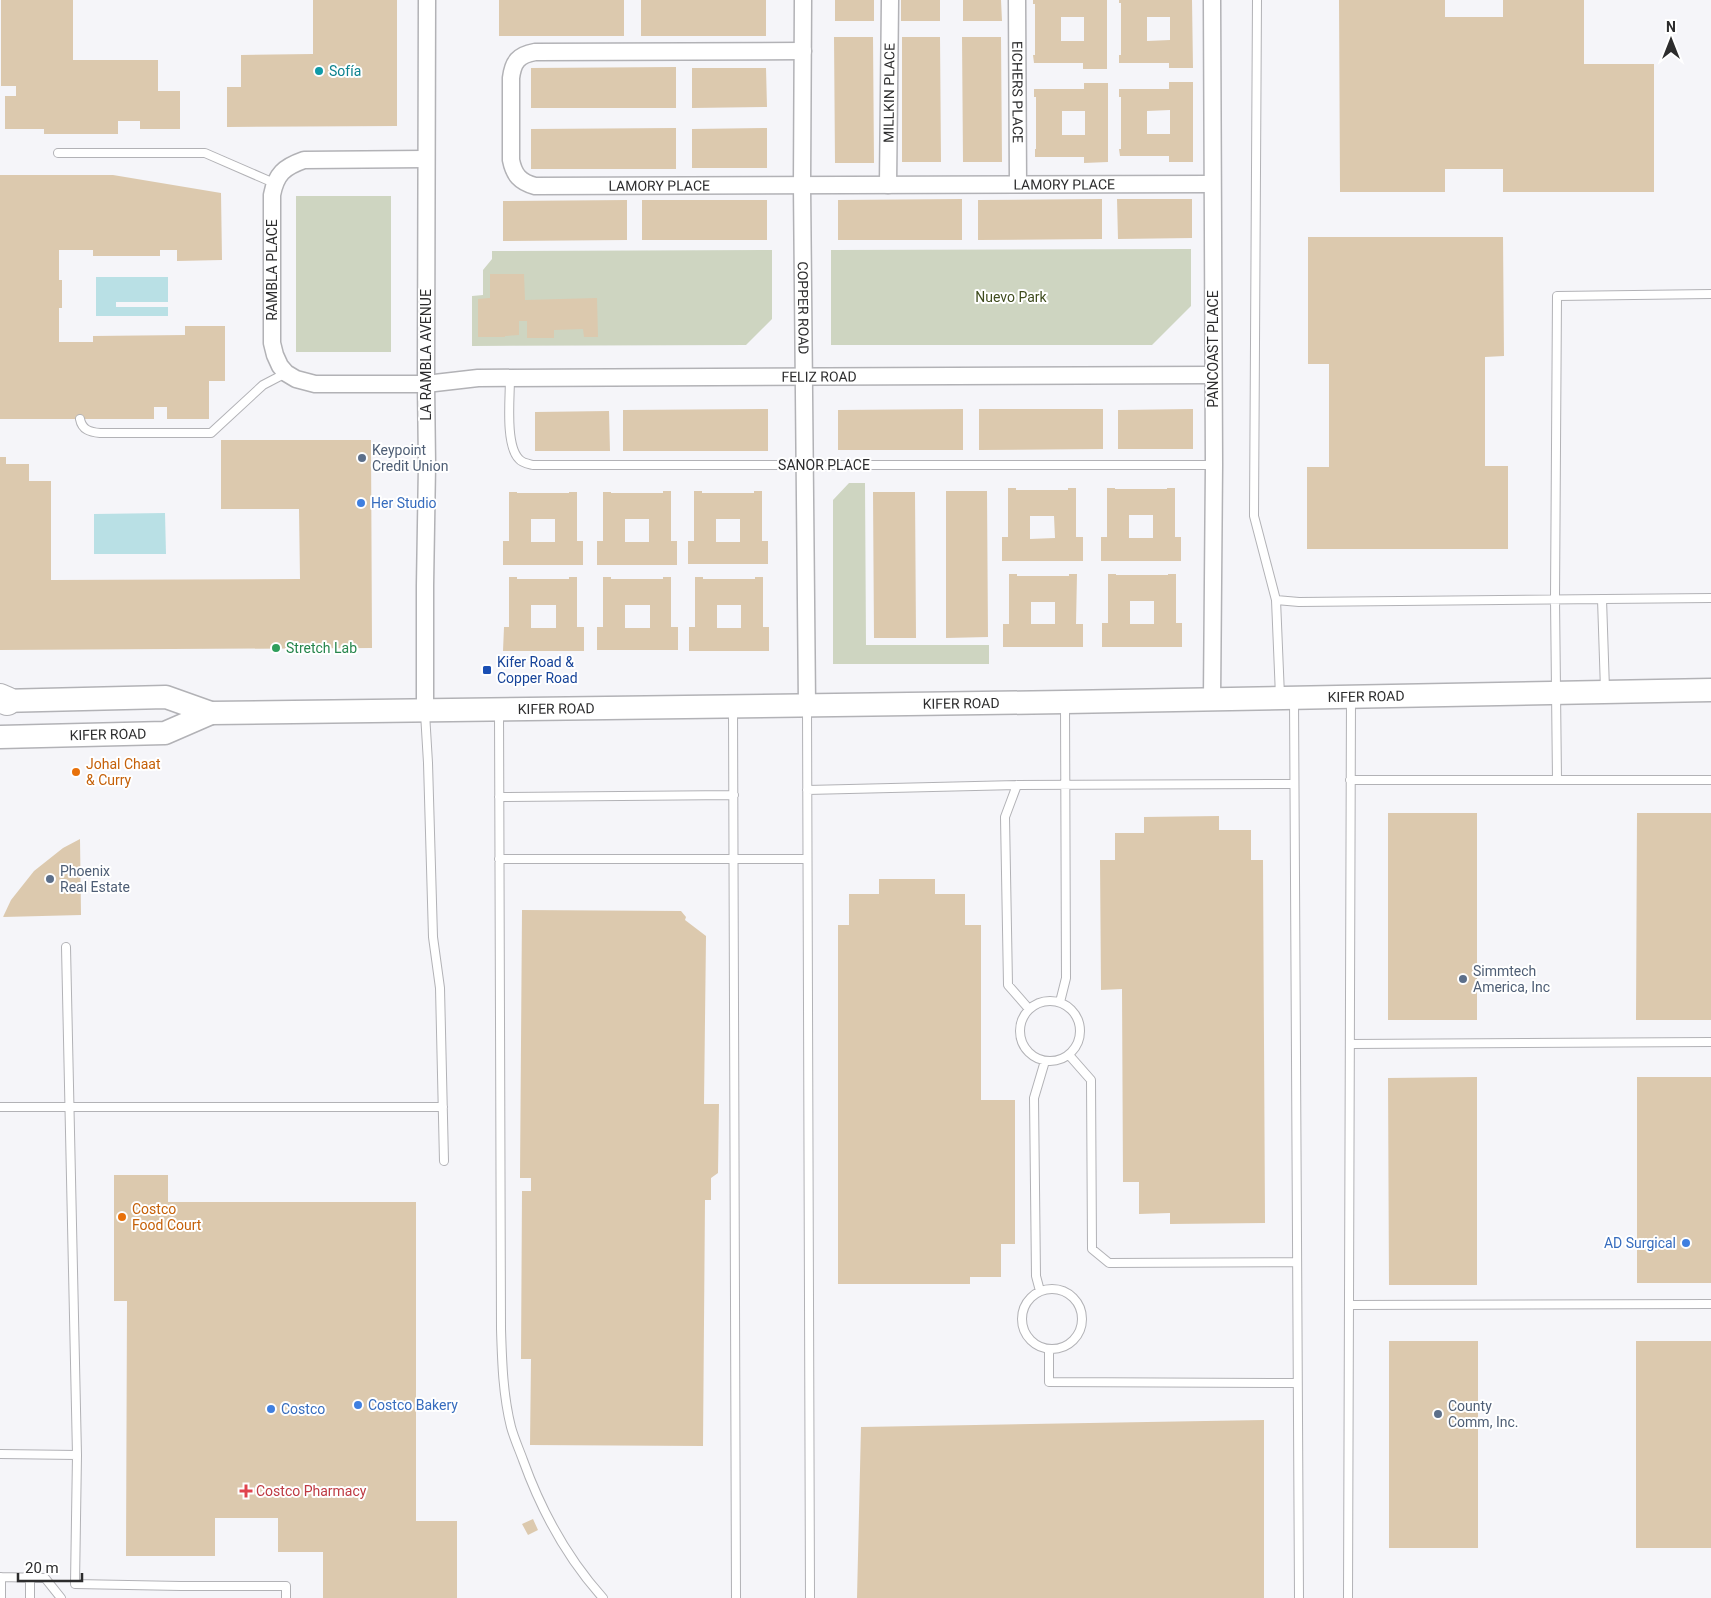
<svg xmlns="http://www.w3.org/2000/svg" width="1711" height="1598" font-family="Roboto,sans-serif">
<rect width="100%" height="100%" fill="#f5f5f9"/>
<path fill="#ced5c1" d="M 296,196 L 391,196 L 391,352 L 296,352 Z
M 1191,249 L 1191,306 L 1152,345 L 831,345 L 831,250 Z
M 772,250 L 772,319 L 746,345 L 472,346 L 472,296 L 483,295 L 483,270 L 492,259 L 492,251 Z
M 849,483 L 865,483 L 866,645 L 989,645 L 989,664 L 833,664 L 833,500 Z"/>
<path fill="#b9e0e5" d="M 96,277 L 168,277 L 168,302 L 116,302 L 116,307 L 168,307 L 168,316 L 96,316 Z
M 165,513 L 166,554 L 94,554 L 94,514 Z"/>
<path fill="#dcc9ae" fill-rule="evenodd" d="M 1,0 L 73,0 L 73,60 L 158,60 L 158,91 L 180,91 L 180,129 L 140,129 L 140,121 L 118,121 L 118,134 L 44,134 L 44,129 L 5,129 L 5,96 L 16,96 L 16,86 L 1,86 Z
M 313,0 L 397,0 L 397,126 L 227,127 L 227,87 L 241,87 L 241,55 L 313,54 Z
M 499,0 L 624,0 L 624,36 L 499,36 Z
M 641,0 L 766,0 L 766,36 L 641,36 Z
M 835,0 L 874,0 L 874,21 L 835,21 Z
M 901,0 L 940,0 L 940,21 L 901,21 Z
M 963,0 L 1001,0 L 1002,21 L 963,21 Z
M 1033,0 L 1107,0 L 1107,69 L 1083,69 L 1083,63 L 1034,63 L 1033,55 L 1035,55 L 1035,4 L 1033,4 ZM 1061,17 L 1084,17 L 1084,41 L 1061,41 Z
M 1119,0 L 1192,0 L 1193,68 L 1169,68 L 1169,63 L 1119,63 L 1119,55 L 1121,55 L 1121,3 L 1119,3 ZM 1147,17 L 1170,17 L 1170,40 L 1147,41 Z
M 1339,0 L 1445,0 L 1445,17 L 1503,17 L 1503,0 L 1584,0 L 1584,64 L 1654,64 L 1654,192 L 1503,192 L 1503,169 L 1445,169 L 1445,192 L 1340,192 Z
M 834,37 L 873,37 L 874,163 L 835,163 Z
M 902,37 L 940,37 L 941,162 L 902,162 Z
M 962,37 L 1001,37 L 1002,162 L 963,162 Z
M 676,67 L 676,108 L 531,108 L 531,68 Z
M 692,68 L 766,68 L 767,107 L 692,108 Z
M 1169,82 L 1193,82 L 1193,162 L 1169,162 L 1169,156 L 1120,156 L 1119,149 L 1121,149 L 1121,97 L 1119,97 L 1119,89 L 1169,89 ZM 1170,110 L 1170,134 L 1147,134 L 1147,111 Z
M 1084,83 L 1108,83 L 1108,162 L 1084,163 L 1084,157 L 1035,157 L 1035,149 L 1036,149 L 1036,97 L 1034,97 L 1034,89 L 1084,89 ZM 1062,111 L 1085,111 L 1085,135 L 1062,135 Z
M 676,128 L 676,169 L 531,169 L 531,129 Z
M 767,128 L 767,168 L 692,168 L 692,129 Z
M 0,175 L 113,175 L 221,193 L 222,260 L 177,261 L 177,250 L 160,250 L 160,256 L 93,256 L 93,250 L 59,250 L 59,280 L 62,280 L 62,308 L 59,308 L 59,342 L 93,342 L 93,336 L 185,335 L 185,326 L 225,326 L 225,381 L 209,381 L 209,419 L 167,419 L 167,407 L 154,407 L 154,419 L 0,419 Z
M 962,199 L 962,240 L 838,240 L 838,200 Z
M 1102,199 L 1102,239 L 978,240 L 978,200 Z
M 1117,199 L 1192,199 L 1192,238 L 1118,239 Z
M 627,200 L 627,240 L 503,241 L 503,201 Z
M 642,200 L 767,200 L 767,240 L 642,240 Z
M 1308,237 L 1503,237 L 1504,356 L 1485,357 L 1485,466 L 1508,466 L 1508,549 L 1307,549 L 1307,467 L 1329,467 L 1329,364 L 1308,364 Z
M 490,274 L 524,274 L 525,300 L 597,298 L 598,337 L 584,337 L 583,329 L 554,330 L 554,338 L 527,338 L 527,321 L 519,321 L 519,335 L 505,336 L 505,337 L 478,337 L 478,299 L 490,298 Z
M 768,409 L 768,451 L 623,451 L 623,410 Z
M 963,409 L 963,450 L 838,450 L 838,410 Z
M 979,409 L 1103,409 L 1103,449 L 979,450 Z
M 1193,409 L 1193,449 L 1118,449 L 1118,410 Z
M 609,411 L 610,451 L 535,451 L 535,412 Z
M 221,440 L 371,440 L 372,648 L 0,650 L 0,457 L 6,457 L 6,464 L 29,464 L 29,481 L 51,481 L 51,580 L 300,579 L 299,509 L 221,509 Z
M 1008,488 L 1016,488 L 1016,490 L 1068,490 L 1068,488 L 1076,488 L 1076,537 L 1083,537 L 1083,561 L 1002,561 L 1002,537 L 1008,537 ZM 1030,516 L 1054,516 L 1055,538 L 1030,539 Z
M 1107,488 L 1115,488 L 1115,489 L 1167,489 L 1167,488 L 1175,488 L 1175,537 L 1181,537 L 1181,561 L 1101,561 L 1101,537 L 1107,537 ZM 1129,515 L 1153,515 L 1153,538 L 1129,538 Z
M 663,491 L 671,491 L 671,541 L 677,541 L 677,565 L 597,565 L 597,541 L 603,541 L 603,492 L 611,492 L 611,493 L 663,493 ZM 625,519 L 649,519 L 649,542 L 625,542 Z
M 694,491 L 702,491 L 702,493 L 754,493 L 754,491 L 762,491 L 762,541 L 768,541 L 768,564 L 688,564 L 688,541 L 694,541 ZM 716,519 L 740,519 L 740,542 L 716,542 Z
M 946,491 L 987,491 L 988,637 L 946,638 Z
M 509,492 L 517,492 L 517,493 L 569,493 L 569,492 L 577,492 L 577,541 L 583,541 L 583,565 L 503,565 L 503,541 L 509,541 ZM 531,519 L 555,519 L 555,542 L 531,542 Z
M 873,492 L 915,492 L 916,638 L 874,638 Z
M 1009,574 L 1017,574 L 1017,576 L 1069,576 L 1069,574 L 1077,574 L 1076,624 L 1083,624 L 1083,647 L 1003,647 L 1003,624 L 1009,624 ZM 1031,602 L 1055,602 L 1055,624 L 1031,624 Z
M 1108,574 L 1116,574 L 1116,575 L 1168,575 L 1168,574 L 1176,574 L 1176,623 L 1182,623 L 1182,647 L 1102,647 L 1102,623 L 1108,623 ZM 1130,601 L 1154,601 L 1154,624 L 1130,624 Z
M 509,577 L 517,577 L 517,579 L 569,579 L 569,577 L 577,577 L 577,627 L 584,627 L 584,651 L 503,651 L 504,627 L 509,627 ZM 531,605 L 556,605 L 556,628 L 531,628 Z
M 603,577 L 611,577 L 611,579 L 663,579 L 663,577 L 671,577 L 671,627 L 678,627 L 678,650 L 597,650 L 597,627 L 603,627 ZM 625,605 L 650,605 L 650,628 L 625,628 Z
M 695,577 L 703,577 L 703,579 L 755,579 L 755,577 L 763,577 L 763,627 L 769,627 L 769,651 L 689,651 L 689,627 L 695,627 ZM 717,605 L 741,605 L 741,628 L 717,628 Z
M 1388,813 L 1477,813 L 1477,1020 L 1388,1020 Z
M 1637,813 L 1711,813 L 1711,1020 L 1636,1020 Z
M 1219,816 L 1219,830 L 1251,830 L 1251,860 L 1263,860 L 1265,1223 L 1170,1224 L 1170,1213 L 1139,1214 L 1139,1182 L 1123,1182 L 1122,989 L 1101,990 L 1100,860 L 1115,860 L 1115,833 L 1144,833 L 1144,817 Z
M 80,839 L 81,915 L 3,917 L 11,900 L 34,871 L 63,848 Z
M 879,879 L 935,879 L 935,894 L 965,894 L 965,925 L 981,925 L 981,1100 L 1015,1100 L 1015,1244 L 1001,1244 L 1001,1277 L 970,1277 L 970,1284 L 838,1284 L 838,925 L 849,925 L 849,894 L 879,894 Z
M 522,910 L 681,911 L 686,917 L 685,920 L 706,936 L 704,1104 L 719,1104 L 718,1173 L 711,1178 L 711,1200 L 705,1200 L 703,1446 L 530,1445 L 531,1359 L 521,1359 L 522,1191 L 531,1191 L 531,1178 L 520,1178 Z
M 1477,1077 L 1477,1285 L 1389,1285 L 1388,1078 Z
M 1637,1077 L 1711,1077 L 1711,1283 L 1637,1283 Z
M 114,1175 L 168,1175 L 168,1202 L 416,1202 L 416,1521 L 457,1521 L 457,1598 L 323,1598 L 323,1552 L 278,1552 L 278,1518 L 215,1518 L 215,1556 L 126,1556 L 127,1301 L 114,1301 Z
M 1389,1341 L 1478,1341 L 1478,1548 L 1389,1548 Z
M 1636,1341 L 1711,1341 L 1711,1548 L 1636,1548 Z
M 1264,1420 L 1264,1598 L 857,1598 L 861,1427 Z
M 533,1519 L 538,1530 L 528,1535 L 522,1524 Z"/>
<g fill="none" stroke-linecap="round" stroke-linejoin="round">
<defs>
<path id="service" d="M 1257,0 L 1254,516 L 1276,600 L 1299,602 L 1711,598
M 58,153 L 205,153 L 274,183
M 510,378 C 510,398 505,445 519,459 C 522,463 529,464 533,465 L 1214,465
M 80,419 C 82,430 90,432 100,433 L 211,433 L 263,385 L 286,373
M 1602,599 L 1605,690
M 1276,600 L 1280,696
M 1294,699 L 1299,1598
M 733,708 L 736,1598
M 807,708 L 810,1598
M 499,710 L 501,1329 C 502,1362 503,1395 511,1427 C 514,1438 519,1449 523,1460 C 541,1510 567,1558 603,1598
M 425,713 L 428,763 L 433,937 L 440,988 L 444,1161
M 1350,780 L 1711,780
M 1557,780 L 1555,599 L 1557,296 L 1711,294
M 1017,785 L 1005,817 L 1008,985 L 1029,1009
M 807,790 L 1017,785 L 1294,784
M 499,797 L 734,795
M 499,859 L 807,859
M 66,947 L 77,1455 L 75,1584 L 181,1586 L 286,1586 L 286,1598
M1020 1031a30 30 0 1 1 60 0a30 30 0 1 1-60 0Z
M 1060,1002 L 1066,978 L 1065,705
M 1350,1044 L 1711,1042
M 1069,1055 L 1091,1080 L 1092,1249 L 1109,1263 L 1297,1262
M 0,1107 L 443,1107
M1022 1319a30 30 0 1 1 60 0a30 30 0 1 1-60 0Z
M 1040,1291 L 1036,1276 L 1034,1098 L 1045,1061
M 1349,1305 L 1711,1304
M 1049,1349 L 1049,1382 L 1297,1383
M 0,1454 L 77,1455
M 0,1577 L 45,1578 L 61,1598
M 1,1577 L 1,1598
M 30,1578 L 30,1598
M 1348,1598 L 1351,698"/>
<g id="minor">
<path id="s1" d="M 803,0 L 802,185 L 807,705"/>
<path id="s2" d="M 1017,0 L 1018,184"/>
<path id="s3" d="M 803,51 L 535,52 C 518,55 513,62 511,78 L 511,160 C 514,175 520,182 535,186 L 1212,184"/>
<path id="s4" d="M 425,159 L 304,160 C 284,167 276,174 272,195 L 272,343 L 275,355 L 280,366 L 286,373 L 296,379 L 315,384 L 426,384 L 478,378 L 1212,375"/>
<path id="s5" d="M 888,185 L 890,0"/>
<path d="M 1212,699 L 1214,465 L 1212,0"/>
<path d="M 425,709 L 425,586 L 427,465 L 426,384 L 427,0"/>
</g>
<g id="secondary">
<path id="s6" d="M 0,701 L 166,697 L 211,713 L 1065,702 L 1711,690"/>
<path id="s7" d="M 0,737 L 165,733 L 211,713"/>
</g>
<path id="trunk" d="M 0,698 L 7,701"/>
</defs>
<use href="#service" stroke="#b2b2b6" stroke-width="10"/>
<use href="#minor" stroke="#b2b2b6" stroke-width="19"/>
<use href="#secondary" stroke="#b2b2b6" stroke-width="25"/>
<use href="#trunk" stroke="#b2b2b6" stroke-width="30"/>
<use href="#service" stroke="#fff" stroke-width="8"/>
<use href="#minor" stroke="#fff" stroke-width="16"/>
<use href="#secondary" stroke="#fff" stroke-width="22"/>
<use href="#trunk" stroke="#fff" stroke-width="28"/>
</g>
<circle fill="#0f9aa8" stroke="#fff" stroke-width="2" cx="319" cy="71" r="5"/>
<g fill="#5c6f8a" stroke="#fff" stroke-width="2">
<circle cx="362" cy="458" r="5"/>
<circle cx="50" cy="879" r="5"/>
<circle cx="1463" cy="979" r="5"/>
<circle cx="1438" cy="1414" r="5"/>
</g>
<g fill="#3f7fe0" stroke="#fff" stroke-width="2">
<circle cx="361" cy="503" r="5"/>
<circle cx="1686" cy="1243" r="5"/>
<circle cx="358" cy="1405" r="5"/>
<circle cx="271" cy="1409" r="5"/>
</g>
<circle fill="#2e9e5b" stroke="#fff" stroke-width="2" cx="276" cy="648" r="5"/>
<rect fill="#1a4fb4" stroke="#fff" stroke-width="2" x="482" y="665" width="10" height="10" rx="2.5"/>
<g fill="#e8710a" stroke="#fff" stroke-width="2">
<circle cx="76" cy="772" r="5"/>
<circle cx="122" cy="1217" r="5"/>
</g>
<path fill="#e0444e" stroke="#fff" stroke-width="2" d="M243.5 1483.5h5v5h5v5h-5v5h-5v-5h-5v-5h5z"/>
<g text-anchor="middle" stroke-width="4" stroke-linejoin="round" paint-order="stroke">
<g font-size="14" fill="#0d838f" stroke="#fff" text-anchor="start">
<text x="329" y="76">Sofía</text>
</g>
<g font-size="14" fill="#2c2c2d" stroke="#fff">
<text dy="5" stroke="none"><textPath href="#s5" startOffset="92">MILLKIN PLACE</textPath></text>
<text dy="5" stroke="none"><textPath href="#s2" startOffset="92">EICHERS PLACE</textPath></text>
<text dy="5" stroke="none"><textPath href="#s3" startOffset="956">LAMORY PLACE</textPath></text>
<text dy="5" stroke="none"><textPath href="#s3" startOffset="551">LAMORY PLACE</textPath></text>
<text transform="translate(272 270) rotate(-90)" y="5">RAMBLA PLACE</text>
<text dy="5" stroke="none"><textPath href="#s1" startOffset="308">COPPER ROAD</textPath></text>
<text transform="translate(1213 349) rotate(-90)" y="5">PANCOAST PLACE</text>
<text transform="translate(426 355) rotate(-90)" y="5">LA RAMBLA AVENUE</text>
<text dy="5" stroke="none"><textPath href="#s4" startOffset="889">FELIZ ROAD</textPath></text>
<text x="824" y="470">SANOR PLACE</text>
<text dy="5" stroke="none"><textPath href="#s6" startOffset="1369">KIFER ROAD</textPath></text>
<text dy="5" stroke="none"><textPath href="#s6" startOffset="964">KIFER ROAD</textPath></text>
<text dy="5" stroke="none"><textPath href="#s6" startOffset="559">KIFER ROAD</textPath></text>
<text dy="5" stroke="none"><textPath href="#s7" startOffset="108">KIFER ROAD</textPath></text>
</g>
<g font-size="14" fill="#3f4c1d" stroke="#fff">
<text x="1011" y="302">Nuevo Park</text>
</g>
<g font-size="14" fill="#4e5e75" stroke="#fff" text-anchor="start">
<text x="372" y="455">Keypoint<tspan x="372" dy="16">Credit Union</tspan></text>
<text x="60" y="876">Phoenix<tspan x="60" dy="16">Real Estate</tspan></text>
<text x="1473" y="976">Simmtech<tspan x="1473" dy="16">America, Inc</tspan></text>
<text x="1448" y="1411">County<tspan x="1448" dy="16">Comm, Inc.</tspan></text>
</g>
<g font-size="14" fill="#366cbe" stroke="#fff" text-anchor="start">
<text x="371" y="508">Her Studio</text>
<text x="1676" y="1248" text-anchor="end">AD Surgical</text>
<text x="368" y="1410">Costco Bakery</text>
<text x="281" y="1414">Costco</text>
</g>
<g font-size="14" fill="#27864d" stroke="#fff" text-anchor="start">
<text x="286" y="653">Stretch Lab</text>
</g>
<g font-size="14" fill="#164399" stroke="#fff" text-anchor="start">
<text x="497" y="667">Kifer Road &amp;<tspan x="497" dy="16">Copper Road</tspan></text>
</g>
<g font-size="14" fill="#c56008" stroke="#fff" text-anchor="start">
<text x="86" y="769">Johal Chaat<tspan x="86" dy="16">&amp; Curry</tspan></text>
<text x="132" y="1214">Costco<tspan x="132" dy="16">Food Court</tspan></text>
</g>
<g font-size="14" fill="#be3a42" stroke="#fff" text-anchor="start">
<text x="256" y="1496">Costco Pharmacy</text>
</g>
</g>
<g transform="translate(1671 40)" stroke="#ffffff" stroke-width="4" paint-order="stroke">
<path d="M0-4L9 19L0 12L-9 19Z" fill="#2c2c2d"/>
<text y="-8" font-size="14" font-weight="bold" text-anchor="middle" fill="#2c2c2d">N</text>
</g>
<path d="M18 1573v8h64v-8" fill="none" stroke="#2c2c2d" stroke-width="2.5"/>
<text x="25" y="1573" font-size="15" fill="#2c2c2d" stroke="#ffffff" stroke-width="4" paint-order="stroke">20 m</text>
</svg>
